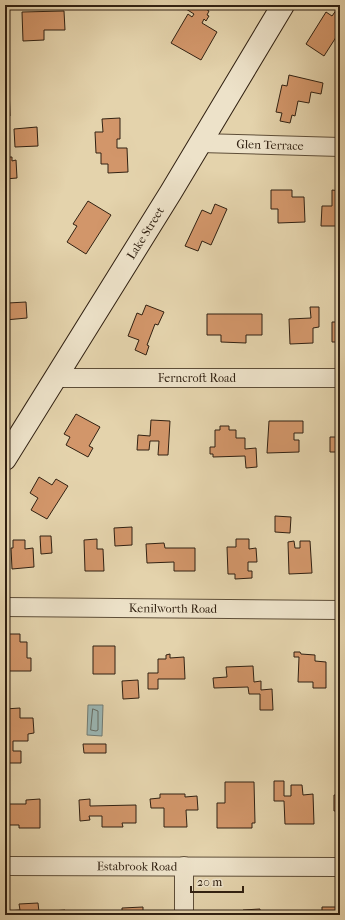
<svg xmlns="http://www.w3.org/2000/svg" width="345" height="920" font-family="'IM FELL French Canon',serif">
<rect width="100%" height="100%" fill="#e4d3ac"/>
<filter id="stains"><feTurbulence type="fractalNoise" baseFrequency=".005" numOctaves="4"/><feColorMatrix values="0 0 0 0 .2 0 0 0 0 .09 0 0 0 0 .02 0 0 0 .5 -.17"/></filter>
<radialGradient id="worn" r=".72"><stop offset=".6" stop-color="#630" stop-opacity="0"/><stop offset="1" stop-color="#630" stop-opacity=".3"/></radialGradient>
<path fill="#9ab6b4" stroke="#707a73" d="M 88,705 L 103,705 L 102,736 L 87,735 Z"/>
<g fill="none" stroke-linecap="round" stroke-linejoin="round">
<path stroke="#666c63" stroke-width="1" d="M 93,709 L 98,711 L 98,730 L 96,731 L 91,730 Z"/>
</g>
<path fill="#d2966a" stroke="#312112" d="M 189,5 L 199,5 L 209,11 L 207,15 L 209,16 L 206,21 L 204,19 L 202,23 L 217,32 L 201,60 L 171,43 L 188,14 L 192,17 L 194,14 L 186,9 Z
M 337,9 L 340,11 L 340,31 L 324,56 L 306,44 L 326,12 L 332,16 Z
M 64,11 L 65,30 L 44,30 L 44,40 L 23,41 L 22,12 Z
M 289,75 L 323,83 L 321,94 L 311,92 L 309,103 L 298,101 L 295,116 L 292,115 L 290,123 L 280,121 L 282,113 L 276,112 L 282,85 L 287,86 Z
M 5,84 L 9,84 L 10,116 L 5,116 Z
M 120,118 L 120,139 L 117,139 L 117,148 L 127,148 L 128,172 L 108,173 L 108,164 L 101,164 L 101,153 L 96,153 L 95,132 L 103,132 L 102,119 Z
M 37,127 L 38,146 L 15,147 L 14,129 Z
M 5,157 L 12,157 L 12,161 L 16,160 L 17,178 L 5,179 Z
M 271,190 L 292,190 L 292,197 L 304,197 L 305,222 L 278,223 L 278,209 L 271,209 Z
M 332,190 L 340,191 L 340,226 L 321,226 L 322,206 L 332,206 Z
M 88,201 L 111,215 L 86,254 L 67,242 L 77,226 L 73,224 Z
M 215,204 L 227,209 L 211,245 L 202,241 L 198,251 L 185,246 L 202,210 L 211,214 Z
M 5,282 L 6,282 L 8,303 L 26,302 L 27,318 L 5,320 Z
M 146,305 L 164,312 L 158,325 L 155,324 L 147,345 L 149,346 L 146,355 L 135,350 L 139,340 L 128,336 L 137,313 L 142,315 Z
M 310,307 L 319,307 L 319,327 L 313,328 L 313,343 L 290,344 L 289,319 L 311,318 Z
M 207,314 L 262,314 L 262,335 L 246,335 L 246,343 L 221,342 L 221,335 L 207,335 Z
M 332,322 L 340,322 L 340,342 L 332,342 Z
M 76,414 L 100,427 L 89,446 L 93,448 L 88,457 L 66,445 L 70,437 L 64,434 Z
M 151,420 L 170,421 L 168,455 L 158,455 L 159,441 L 150,441 L 149,450 L 137,450 L 138,435 L 150,436 Z
M 269,421 L 303,421 L 303,433 L 294,433 L 294,440 L 299,440 L 299,452 L 267,453 Z
M 220,426 L 229,426 L 229,430 L 236,430 L 236,438 L 245,438 L 245,449 L 256,448 L 257,467 L 246,468 L 245,456 L 213,457 L 213,454 L 210,454 L 210,447 L 215,447 L 215,430 L 220,430 Z
M 330,437 L 340,437 L 340,452 L 330,452 Z
M 39,477 L 52,485 L 56,479 L 68,486 L 47,519 L 31,510 L 38,498 L 30,493 Z
M 275,516 L 291,517 L 290,533 L 275,532 Z
M 132,527 L 132,545 L 115,546 L 114,528 Z
M 40,536 L 51,536 L 52,553 L 41,554 Z
M 97,539 L 97,549 L 103,549 L 104,571 L 85,571 L 84,540 Z
M 236,539 L 249,539 L 249,549 L 256,548 L 257,562 L 248,562 L 248,571 L 252,571 L 252,578 L 235,579 L 235,574 L 228,574 L 227,547 L 236,547 Z
M 13,540 L 25,540 L 25,549 L 33,548 L 34,567 L 12,569 L 11,548 L 13,548 Z
M 294,541 L 295,548 L 300,548 L 300,541 L 310,541 L 312,573 L 289,574 L 288,542 Z
M 164,543 L 165,548 L 195,548 L 195,571 L 174,571 L 174,562 L 147,563 L 146,544 Z
M 6,634 L 20,634 L 20,642 L 27,642 L 27,658 L 31,658 L 31,671 L 5,671 Z
M 93,646 L 115,646 L 115,674 L 93,674 Z
M 294,652 L 300,652 L 301,654 L 315,655 L 315,661 L 326,662 L 326,688 L 313,688 L 313,682 L 298,682 L 299,657 L 294,657 Z
M 170,654 L 170,658 L 184,657 L 185,679 L 158,679 L 158,689 L 148,689 L 148,673 L 158,673 L 158,659 L 166,659 L 166,655 Z
M 253,666 L 254,682 L 261,681 L 261,690 L 272,689 L 273,710 L 260,710 L 260,694 L 249,694 L 248,687 L 214,688 L 213,678 L 227,677 L 226,667 Z
M 138,680 L 139,698 L 123,699 L 122,681 Z
M 20,708 L 20,718 L 33,718 L 34,733 L 28,734 L 28,741 L 13,741 L 13,751 L 21,751 L 21,763 L 5,763 L 5,709 Z
M 83,744 L 106,744 L 106,753 L 84,753 Z
M 274,781 L 284,781 L 284,796 L 291,796 L 291,785 L 302,785 L 303,795 L 313,794 L 314,824 L 285,824 L 284,801 L 274,801 Z
M 225,782 L 254,782 L 255,823 L 252,823 L 252,828 L 217,828 L 217,803 L 225,803 Z
M 160,794 L 185,794 L 185,797 L 197,796 L 198,810 L 186,810 L 187,827 L 164,827 L 164,808 L 151,808 L 150,799 L 160,798 Z
M 334,795 L 340,795 L 340,811 L 334,811 Z
M 40,799 L 40,828 L 19,828 L 19,825 L 9,825 L 9,815 L 5,815 L 5,800 L 8,800 L 8,804 L 26,804 L 26,800 Z
M 90,799 L 90,806 L 136,805 L 136,823 L 122,823 L 123,827 L 102,827 L 102,816 L 89,816 L 90,820 L 80,821 L 79,800 Z
M 38,903 L 39,912 L 65,910 L 65,915 L 8,915 L 8,911 L 20,910 L 19,904 Z
M 143,907 L 143,915 L 106,915 L 122,913 L 122,908 Z
M 322,907 L 340,907 L 340,915 L 322,915 Z
M 260,909 L 260,915 L 243,915 L 243,910 Z"/>
<g fill="none" stroke-linecap="round" stroke-linejoin="round">
<defs>
<g id="street">
<path id="s1" d="M 200,143 L 340,147"/>
<path id="s2" d="M 54,378 L 340,378"/>
<path id="s3" d="M 5,607 L 340,610"/>
<path id="s4" d="M 5,866 L 340,867"/>
<path d="M 184,915 L 184,866"/>
</g>
<g id="secondary">
<path id="s5" d="M 5,459 L 171,192 L 283,5"/>
</g>
</defs>
<use href="#street" stroke="#5e4e38" stroke-width="20"/>
<use href="#secondary" stroke="#312112" stroke-width="24"/>
<use href="#street" stroke="#ede2c9" stroke-width="18"/>
<use href="#secondary" stroke="#ede2c9" stroke-width="22"/>
</g>
<g text-anchor="middle" stroke-width="3" stroke-linejoin="round" paint-order="stroke">
<g font-size="12" fill="#312112" stroke="#ede2c9">
<text dy="4" stroke="none"><textPath href="#s1" startOffset="70">Glen Terrace</textPath></text>
<text dy="4" stroke="none"><textPath href="#s5" startOffset="266">Lake Street</textPath></text>
<text dy="4" stroke="none"><textPath href="#s2" startOffset="143">Ferncroft Road</textPath></text>
<text dy="4" stroke="none"><textPath href="#s3" startOffset="168">Kenilworth Road</textPath></text>
<text dy="4" stroke="none"><textPath href="#s4" startOffset="132">Estabrook Road</textPath></text>
</g>
</g>
<rect width="345" height="920" fill="none" stroke="#e4d3ac" stroke-width="20"/>
<rect x="6" y="6" width="333" height="908" fill="none" stroke="#312112" stroke-width="2"/>
<rect x="10" y="10" width="325" height="900" fill="none" stroke="#312112"/>
<path d="M191 886v6h52v-6" fill="none" stroke="#312112" stroke-width="2"/>
<text x="197" y="886" font-size="12" fill="#312112" stroke="#ede2c9" stroke-width="3" paint-order="stroke">20 m</text>
<rect width="100%" height="100%" filter="url(#stains)"/>
<rect width="100%" height="100%" fill="url(#worn)"/>
</svg>
